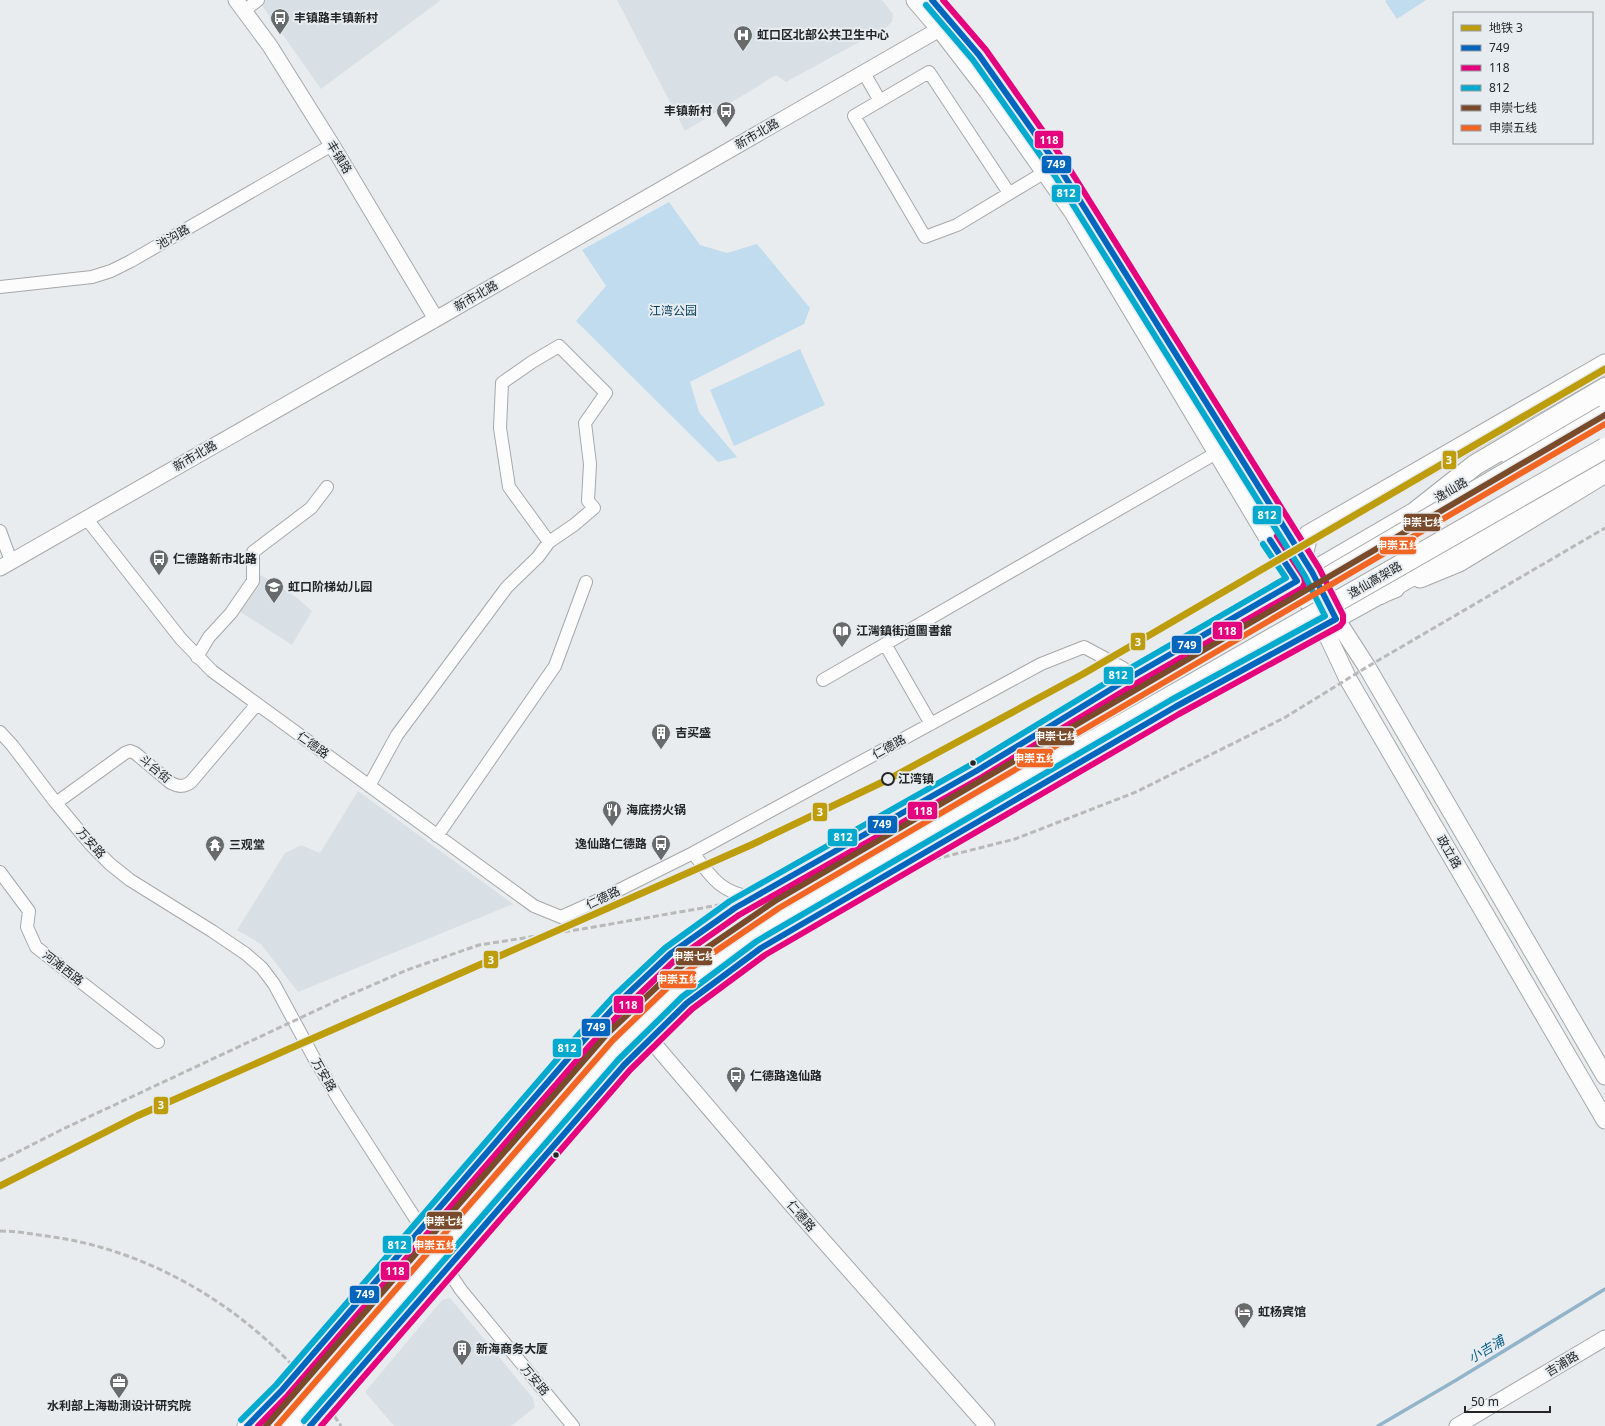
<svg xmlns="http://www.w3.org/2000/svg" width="1605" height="1426" font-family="'Noto Sans','Noto Sans SC',sans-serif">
<rect width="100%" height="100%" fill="#e9ecee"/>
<path fill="#d8e0e5" d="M 266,0 L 441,0 L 321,89 L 261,4 Z
M 617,0 L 882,0 L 893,14 L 892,22 L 885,28 L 786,82 L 776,75 L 685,131 Z
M 261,575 L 296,597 L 312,611 L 292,645 L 239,611 Z
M 358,791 L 513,904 L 298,992 L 261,944 L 237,930 L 285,853 L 301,845 L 320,853 Z
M 450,1298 L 533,1398 L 535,1407 L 511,1426 L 394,1426 L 365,1392 L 442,1300 Z"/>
<path fill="#c1dcee" d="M 1387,0 L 1426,0 L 1397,19 L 1385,1 Z
M 669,202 L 700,245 L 727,253 L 757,244 L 810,308 L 804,324 L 690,382 L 699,412 L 737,457 L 718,462 L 576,321 L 606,286 L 582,250 Z
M 800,349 L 825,405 L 734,446 L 710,390 Z"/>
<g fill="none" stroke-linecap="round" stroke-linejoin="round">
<path stroke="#92b4ca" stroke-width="3.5" d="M 1378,1426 L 1458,1379 L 1605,1289"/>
<defs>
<path id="minor" d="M 244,11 L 258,0
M 864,73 L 880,101
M 1009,193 L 929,72 L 854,116 L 925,237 L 957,225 L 1045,172
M 0,287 L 92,277 L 111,271 L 131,261 L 332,145
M 86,518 L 181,639 L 212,671 L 534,906 L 561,917 L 601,899 L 693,853 L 1041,664 L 1084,647 L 1123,668 L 1131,677 L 1156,713
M 0,531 L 11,561
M 885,644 L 931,724
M 197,657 L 209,637 L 231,613 L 253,581 L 253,552 L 311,508 L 327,487
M 823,680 L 1218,452
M 0,732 L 12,745 L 56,803 L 91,845 L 110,864 L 130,880 L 212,931 L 246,954 L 262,968 L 274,984 L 314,1058 L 339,1100 L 424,1232
M 369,786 L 397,735 L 507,587 L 538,557 L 549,542 L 509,487 L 500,428 L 502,383 L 532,362 L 559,346 L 606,393 L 585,423 L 590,464 L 588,501 L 594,508 L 574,525 L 549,542
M 56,803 L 125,753 L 130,751 L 135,753 L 171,783 C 179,787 184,787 191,782 L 257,704
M 437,836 L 555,666 L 586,582
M 693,853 C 711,877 722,894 753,897
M 0,872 L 29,911 L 27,927 L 36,947 L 158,1042
M 443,1263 L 461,1290 L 573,1426"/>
<path id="tertiary" d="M 236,0 L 270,46 L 332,145 L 436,319
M 0,568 L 436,319 L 950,23
M 644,1032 L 790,1203 L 987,1426
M 1457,1426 L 1605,1338"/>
<path id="secondary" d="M 1336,619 L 1367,667 L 1605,1076
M 1323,626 L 1348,679 L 1605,1120"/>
<path id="primary" d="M 916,0 L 941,29 L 988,90 L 1074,212 L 1269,538 L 1297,581 L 1323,626
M 943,13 L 979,55 L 1065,178
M 1151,316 L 1312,572 L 1336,619
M 1510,456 L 1605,400
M 1301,564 L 1308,535 L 1605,364
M 1420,578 L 1459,562 L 1605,473
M 247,1426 L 282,1390 L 585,1039 L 618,1003 L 670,954 L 735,908 L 978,770 L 1131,677 L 1432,502
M 310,1426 L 624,1065 L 687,1003 L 761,948 L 1175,707 L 1380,594 L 1395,588"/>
<path id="trunk" d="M 1418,510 L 1475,465 L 1605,388
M 1380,594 L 1430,565 L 1509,515 L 1605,460"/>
</defs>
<use href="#minor" stroke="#a6a8a9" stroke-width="14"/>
<use href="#tertiary" stroke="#a6a8a9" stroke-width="17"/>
<use href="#secondary" stroke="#a6a8a9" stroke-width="19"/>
<use href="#primary" stroke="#a6a8a9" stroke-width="21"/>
<use href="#trunk" stroke="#a6a8a9" stroke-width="22"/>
<use href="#minor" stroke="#fcfcfc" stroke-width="12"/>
<use href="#tertiary" stroke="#fcfcfc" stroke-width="15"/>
<use href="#secondary" stroke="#fcfcfc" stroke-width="17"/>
<use href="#primary" stroke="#fcfcfc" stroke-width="19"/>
<use href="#trunk" stroke="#fcfcfc" stroke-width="20"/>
<path stroke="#b8b9b9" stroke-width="3" stroke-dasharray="6 3" stroke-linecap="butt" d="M 0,1161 L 63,1129 L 347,996 L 407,970 L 479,945 L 588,928 L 748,900 L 896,869 L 1015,839 L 1136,792 L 1284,718 L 1367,667 L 1605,528
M 0,1231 C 13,1231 26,1233 39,1235 C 146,1247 246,1306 314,1390 C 323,1402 333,1413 341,1426"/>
<defs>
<path id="trunk-bridge" d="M 266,1426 L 607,1034 L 662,982 L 689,960 L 775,901 L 1605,415
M 289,1426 L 619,1050 L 674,996 L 750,939 L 773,924 L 1605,448"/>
</defs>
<use href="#trunk-bridge" stroke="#a6a8a9" stroke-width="22" stroke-linecap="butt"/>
<use href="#trunk-bridge" stroke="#fcfcfc" stroke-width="20"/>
<defs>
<path id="bus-1" d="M 247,1426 L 282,1390 L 585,1039 L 618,1003 L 670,954 L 735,908 L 978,770 L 1131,677 L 1297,581 L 1270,540
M 310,1426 L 624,1065 L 687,1003 L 761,948 L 1175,707 L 1336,619 L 1312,572 L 1062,172 L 979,55 L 932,0"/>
<path id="bus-2" d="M 258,1426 L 288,1395 L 591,1044 L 624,1009 L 675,960 L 739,915 L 982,777 L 1135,684 L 1302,588 L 1305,583 L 1304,577 L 1277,536
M 321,1426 L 630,1070 L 692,1009 L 765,955 L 1179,714 L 1340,626 L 1343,622 L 1343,615 L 1319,568 L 1069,168 L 986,50 L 943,0"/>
<path id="bus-3" d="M 241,1420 L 276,1385 L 579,1034 L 613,997 L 665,948 L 730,901 L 974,763 L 1127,670 L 1286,578 L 1263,544
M 304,1421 L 618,1060 L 682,997 L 757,941 L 1171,700 L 1325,616 L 1305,576 L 1055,176 L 973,60 L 926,5"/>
<path id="bus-4" d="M 266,1426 L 607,1034 L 662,982 L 689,960 L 775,901 L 1605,415"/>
<path id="bus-5" d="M 277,1426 L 613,1040 L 667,988 L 694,966 L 779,908 L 1605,424"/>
</defs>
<use href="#bus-1" stroke="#e7ecf0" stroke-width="9"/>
<use href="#bus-2" stroke="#e7ecf0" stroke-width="9"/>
<use href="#bus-3" stroke="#e7ecf0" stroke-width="9"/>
<use href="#bus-4" stroke="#e7ecf0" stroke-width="9"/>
<use href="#bus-5" stroke="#e7ecf0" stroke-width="9"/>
<use href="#bus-1" stroke="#0065bd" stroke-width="6"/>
<use href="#bus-2" stroke="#e5007d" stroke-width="6"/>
<use href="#bus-3" stroke="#00a9ce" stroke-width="6"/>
<use href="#bus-4" stroke="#7a4b2a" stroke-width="6"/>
<use href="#bus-5" stroke="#f26522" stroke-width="6"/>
<defs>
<path id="metro-1" d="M 0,1186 L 137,1116 L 751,845 L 889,779 L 1083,674 L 1605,369"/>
</defs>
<use href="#metro-1" stroke="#e7ecf0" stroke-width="10"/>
<use href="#metro-1" stroke="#bd9d0b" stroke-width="7"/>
</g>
<defs>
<symbol id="bus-pin" viewBox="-11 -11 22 30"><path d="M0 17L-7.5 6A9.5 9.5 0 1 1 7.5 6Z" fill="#686b6c" stroke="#e7ecf0"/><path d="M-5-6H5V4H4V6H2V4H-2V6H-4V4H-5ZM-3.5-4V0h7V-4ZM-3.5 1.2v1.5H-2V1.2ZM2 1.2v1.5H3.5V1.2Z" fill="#fff"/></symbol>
<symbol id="hospital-pin" viewBox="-11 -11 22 30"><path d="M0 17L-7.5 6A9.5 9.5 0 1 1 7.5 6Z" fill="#686b6c" stroke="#e7ecf0"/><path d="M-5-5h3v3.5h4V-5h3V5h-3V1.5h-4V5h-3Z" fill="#fff"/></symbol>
<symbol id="school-pin" viewBox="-11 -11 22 30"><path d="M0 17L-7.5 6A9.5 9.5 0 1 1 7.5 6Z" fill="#686b6c" stroke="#e7ecf0"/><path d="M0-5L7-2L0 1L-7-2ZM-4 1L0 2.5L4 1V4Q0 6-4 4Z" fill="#fff"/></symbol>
<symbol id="library-pin" viewBox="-11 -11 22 30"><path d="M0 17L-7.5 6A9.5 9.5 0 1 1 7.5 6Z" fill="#686b6c" stroke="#e7ecf0"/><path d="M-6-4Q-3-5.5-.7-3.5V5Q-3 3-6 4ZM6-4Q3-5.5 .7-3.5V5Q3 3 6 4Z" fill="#fff"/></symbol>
<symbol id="building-pin" viewBox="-11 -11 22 30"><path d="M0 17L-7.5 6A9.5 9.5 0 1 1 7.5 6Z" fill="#686b6c" stroke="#e7ecf0"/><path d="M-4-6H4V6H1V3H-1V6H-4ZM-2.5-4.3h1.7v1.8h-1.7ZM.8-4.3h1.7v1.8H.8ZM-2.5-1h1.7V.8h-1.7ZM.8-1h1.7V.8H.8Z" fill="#fff"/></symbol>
<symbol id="restaurant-pin" viewBox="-11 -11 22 30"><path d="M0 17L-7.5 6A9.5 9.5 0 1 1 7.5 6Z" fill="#686b6c" stroke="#e7ecf0"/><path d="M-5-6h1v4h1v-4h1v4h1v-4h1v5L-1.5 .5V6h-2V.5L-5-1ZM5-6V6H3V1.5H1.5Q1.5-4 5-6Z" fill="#fff"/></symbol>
<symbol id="temple-pin" viewBox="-11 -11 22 30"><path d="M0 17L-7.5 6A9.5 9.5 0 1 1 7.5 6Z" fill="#686b6c" stroke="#e7ecf0"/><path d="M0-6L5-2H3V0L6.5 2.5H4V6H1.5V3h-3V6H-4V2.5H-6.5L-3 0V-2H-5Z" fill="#fff"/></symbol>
<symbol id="hotel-pin" viewBox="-11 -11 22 30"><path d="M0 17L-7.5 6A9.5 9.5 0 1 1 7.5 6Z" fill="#686b6c" stroke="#e7ecf0"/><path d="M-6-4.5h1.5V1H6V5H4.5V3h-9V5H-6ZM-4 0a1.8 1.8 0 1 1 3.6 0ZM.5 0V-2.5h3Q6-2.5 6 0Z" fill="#fff"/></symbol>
<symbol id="office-pin" viewBox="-11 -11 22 30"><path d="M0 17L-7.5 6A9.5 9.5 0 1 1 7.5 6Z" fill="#686b6c" stroke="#e7ecf0"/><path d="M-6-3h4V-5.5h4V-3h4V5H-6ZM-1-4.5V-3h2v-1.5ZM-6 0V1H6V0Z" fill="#fff"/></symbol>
</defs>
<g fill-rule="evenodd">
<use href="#bus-pin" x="269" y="7" width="22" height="30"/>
<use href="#hospital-pin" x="732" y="24" width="22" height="30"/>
<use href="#bus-pin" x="715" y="100" width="22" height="30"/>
<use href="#bus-pin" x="148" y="548" width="22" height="30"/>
<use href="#school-pin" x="263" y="576" width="22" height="30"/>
<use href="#library-pin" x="831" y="620" width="22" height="30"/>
<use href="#building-pin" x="650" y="722" width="22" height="30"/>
<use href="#restaurant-pin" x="601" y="799" width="22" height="30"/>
<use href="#bus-pin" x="650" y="833" width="22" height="30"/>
<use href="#temple-pin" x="204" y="834" width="22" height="30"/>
<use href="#bus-pin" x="725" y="1065" width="22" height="30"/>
<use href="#hotel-pin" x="1233" y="1301" width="22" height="30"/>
<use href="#building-pin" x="451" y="1338" width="22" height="30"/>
<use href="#office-pin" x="108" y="1371" width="22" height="30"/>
</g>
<g fill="#232526" stroke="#e7ecf0" stroke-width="1.5">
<circle cx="973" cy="763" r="3.5"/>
<circle cx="556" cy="1155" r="3.5"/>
</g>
<circle fill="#e7ecf0" stroke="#232526" stroke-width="2" cx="888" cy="779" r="6"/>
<g text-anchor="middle" stroke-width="4" stroke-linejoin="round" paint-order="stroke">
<g font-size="12" font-weight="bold" fill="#232526" stroke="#e7ecf0" text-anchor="start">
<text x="294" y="22">丰镇路丰镇新村</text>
<text x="757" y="39">虹口区北部公共卫生中心</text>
<text x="712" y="115" text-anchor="end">丰镇新村</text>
<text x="173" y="563">仁德路新市北路</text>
<text x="288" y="591">虹口阶梯幼儿园</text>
<text x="856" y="635">江灣鎮街道圖書舘</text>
<text x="675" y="737">吉买盛</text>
<text x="626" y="814">海底捞火锅</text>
<text x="647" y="848" text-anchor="end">逸仙路仁德路</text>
<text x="229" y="849">三观堂</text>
<text x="750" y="1080">仁德路逸仙路</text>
<text x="1258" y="1316">虹杨宾馆</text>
<text x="476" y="1353">新海商务大厦</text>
<text x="119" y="1410" text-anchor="middle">水利部上海勘测设计研究院</text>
</g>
<g font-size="12" fill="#232526" stroke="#e7ecf0">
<text transform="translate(757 134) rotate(-30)" y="4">新市北路</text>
<text transform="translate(339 157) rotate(59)" y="4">丰镇路</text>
<text transform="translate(173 237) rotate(-30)" y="4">池沟路</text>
<text transform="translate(476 296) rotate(-30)" y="4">新市北路</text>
<text transform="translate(195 456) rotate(-30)" y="4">新市北路</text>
<text transform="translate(1451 490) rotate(-30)" y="4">逸仙路</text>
<text transform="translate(1375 580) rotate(-30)" y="4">逸仙高架路</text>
<text transform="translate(313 745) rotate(36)" y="4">仁德路</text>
<text transform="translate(889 747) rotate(-29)" y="4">仁德路</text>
<text transform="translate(155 769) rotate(39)" y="4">斗台街</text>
<text transform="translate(91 843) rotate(48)" y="4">万安路</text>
<text transform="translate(1449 852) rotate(60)" y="4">政立路</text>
<text transform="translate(603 898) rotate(-26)" y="4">仁德路</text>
<text transform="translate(63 968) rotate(38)" y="4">河滩西路</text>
<text transform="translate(324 1075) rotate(60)" y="4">万安路</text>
<text transform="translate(801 1216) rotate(49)" y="4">仁德路</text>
<text transform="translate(1562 1364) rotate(-31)" y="4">吉浦路</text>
<text transform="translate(535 1380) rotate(50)" y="4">万安路</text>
</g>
<g font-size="12" fill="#003e5d" stroke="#e7ecf0">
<text x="673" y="315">江湾公园</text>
</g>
<g font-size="12" font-weight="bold" fill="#232526" stroke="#e7ecf0" text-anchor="start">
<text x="898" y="783">江湾镇</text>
</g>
<g font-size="13" font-style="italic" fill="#025b83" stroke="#e7ecf0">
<text transform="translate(1486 1349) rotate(-31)" y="5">小吉浦</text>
</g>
</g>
<g stroke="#e7ecf0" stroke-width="1.5">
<rect x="1034" y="130" width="30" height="19" rx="4" fill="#e5007d"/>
<rect x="1041" y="155" width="31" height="19" rx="4" fill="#0065bd"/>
<rect x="1051" y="184" width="30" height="19" rx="4" fill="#00a9ce"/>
<rect x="1442" y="450" width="15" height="20" rx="4" fill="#bd9d0b"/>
<rect x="1252" y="505" width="30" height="20" rx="4" fill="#00a9ce"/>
<rect x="1403" y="513" width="38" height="19" rx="4" fill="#7a4b2a"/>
<rect x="1379" y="536" width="38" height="19" rx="4" fill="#f26522"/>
<rect x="1212" y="621" width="31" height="19" rx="4" fill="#e5007d"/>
<rect x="1130" y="632" width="16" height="19" rx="4" fill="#bd9d0b"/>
<rect x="1171" y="635" width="31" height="19" rx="4" fill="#0065bd"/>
<rect x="1103" y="666" width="31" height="19" rx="4" fill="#00a9ce"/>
<rect x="1037" y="727" width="38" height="19" rx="4" fill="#7a4b2a"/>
<rect x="1016" y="748" width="38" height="20" rx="4" fill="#f26522"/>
<rect x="907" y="801" width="31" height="19" rx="4" fill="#e5007d"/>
<rect x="812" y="802" width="16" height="20" rx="4" fill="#bd9d0b"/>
<rect x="867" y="815" width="31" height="19" rx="4" fill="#0065bd"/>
<rect x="827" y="828" width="31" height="19" rx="4" fill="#00a9ce"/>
<rect x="675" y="947" width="38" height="19" rx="4" fill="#7a4b2a"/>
<rect x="483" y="950" width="16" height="19" rx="4" fill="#bd9d0b"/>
<rect x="659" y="970" width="38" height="19" rx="4" fill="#f26522"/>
<rect x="613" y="995" width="31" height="19" rx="4" fill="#e5007d"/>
<rect x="581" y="1018" width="30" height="19" rx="4" fill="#0065bd"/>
<rect x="552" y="1038" width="30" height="20" rx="4" fill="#00a9ce"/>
<rect x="153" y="1096" width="16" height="19" rx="4" fill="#bd9d0b"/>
<rect x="426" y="1211" width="37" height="19" rx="4" fill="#7a4b2a"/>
<rect x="382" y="1235" width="30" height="19" rx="4" fill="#00a9ce"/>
<rect x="416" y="1235" width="38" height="19" rx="4" fill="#f26522"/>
<rect x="380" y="1261" width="30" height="20" rx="4" fill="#e5007d"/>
<rect x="349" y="1285" width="31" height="19" rx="4" fill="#0065bd"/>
</g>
<g font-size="11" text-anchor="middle" font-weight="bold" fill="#fff">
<text x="1049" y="144">118</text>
<text x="1056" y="168">749</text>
<text x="1066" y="197">812</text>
<text x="1449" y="464">3</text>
<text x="1267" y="519">812</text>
<text x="1422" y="526">申崇七线</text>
<text x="1398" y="549">申崇五线</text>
<text x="1227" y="635">118</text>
<text x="1138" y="646">3</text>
<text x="1187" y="649">749</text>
<text x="1118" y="679">812</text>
<text x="1056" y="740">申崇七线</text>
<text x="1035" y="762">申崇五线</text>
<text x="923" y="815">118</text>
<text x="820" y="816">3</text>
<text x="882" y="828">749</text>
<text x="843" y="841">812</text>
<text x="694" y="960">申崇七线</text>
<text x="491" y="964">3</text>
<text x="678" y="983">申崇五线</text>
<text x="628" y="1009">118</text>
<text x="596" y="1031">749</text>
<text x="567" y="1052">812</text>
<text x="161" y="1109">3</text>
<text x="445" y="1225">申崇七线</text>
<text x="397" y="1249">812</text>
<text x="435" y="1249">申崇五线</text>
<text x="395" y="1275">118</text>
<text x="365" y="1298">749</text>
</g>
<rect x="1453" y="12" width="140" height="132" fill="#e7ecf0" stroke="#999c9f"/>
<rect x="1461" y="25" width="20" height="6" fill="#bd9d0b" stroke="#999c9f"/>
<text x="1489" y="32" font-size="12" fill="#232526">地铁 3</text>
<rect x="1461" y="45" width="20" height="6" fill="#0065bd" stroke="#999c9f"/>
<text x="1489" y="52" font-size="12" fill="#232526">749</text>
<rect x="1461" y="65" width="20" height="6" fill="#e5007d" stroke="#999c9f"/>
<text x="1489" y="72" font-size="12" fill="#232526">118</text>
<rect x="1461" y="85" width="20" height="6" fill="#00a9ce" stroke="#999c9f"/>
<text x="1489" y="92" font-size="12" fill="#232526">812</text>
<rect x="1461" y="105" width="20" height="6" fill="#7a4b2a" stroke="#999c9f"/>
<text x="1489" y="112" font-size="12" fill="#232526">申崇七线</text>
<rect x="1461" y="125" width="20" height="6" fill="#f26522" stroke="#999c9f"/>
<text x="1489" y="132" font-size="12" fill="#232526">申崇五线</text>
<path d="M1465 1406v6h85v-6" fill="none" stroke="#232526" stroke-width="2"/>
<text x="1471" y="1406" font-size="12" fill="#232526" stroke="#e7ecf0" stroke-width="3" paint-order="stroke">50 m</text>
</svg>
